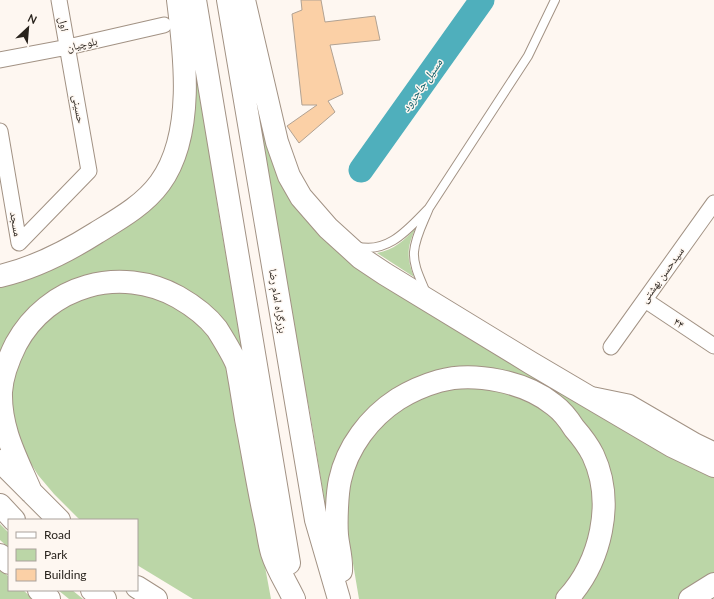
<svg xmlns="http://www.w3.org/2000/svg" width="714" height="599" font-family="Lato,'Noto Naskh Arabic',sans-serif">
<rect width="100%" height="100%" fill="#fef7f1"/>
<path fill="#bbd6a7" d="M 242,25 L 305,214 L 714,473 L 714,578 L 679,599 L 576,599 L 598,565 L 598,453 L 503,374 L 375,409 L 329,528 L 310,413 L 294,330 Z
M 193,43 L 218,209 L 258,443 L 208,311 L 89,280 L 0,360 L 0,284 L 156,200 Z
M 416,227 C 407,247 406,257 414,277 L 377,253 C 394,250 405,240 416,227 Z
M 116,288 L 156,294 L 206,326 L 227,362 L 271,599 L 193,599 L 137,565 L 137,520 L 80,520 L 54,494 L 38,475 L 20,446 L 9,407 L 18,350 L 61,305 Z
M 474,384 L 537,403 L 574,436 L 595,482 L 593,537 L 558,599 L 359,599 L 345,516 L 351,470 L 368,434 L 416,397 Z
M 0,524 L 9,533 L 9,548 L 0,540 Z
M 0,569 L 9,577 L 9,590 L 23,590 L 33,599 L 0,599 Z
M 58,590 L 72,590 L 83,599 L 69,599 Z"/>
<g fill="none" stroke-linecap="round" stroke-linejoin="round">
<path stroke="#4fafbc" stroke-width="25" d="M 361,170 L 482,0"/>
</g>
<path fill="#fbd0a6" stroke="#b1a293" d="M 301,0 L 321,0 L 325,22 L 375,16 L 380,40 L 330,45 L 343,94 L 328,101 L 335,112 L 299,143 L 287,126 L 317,105 L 302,105 L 292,14 L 302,10 Z"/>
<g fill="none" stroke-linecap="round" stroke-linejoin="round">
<defs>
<path id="lane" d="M 429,208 L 528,56 L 555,0
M 356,246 C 388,255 409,228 429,208 C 424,221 415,237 414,252 C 413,266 421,280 426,293"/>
<path id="street" d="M 0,60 L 68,47 L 164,25
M 0,131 L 19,243 L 89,171 L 59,0
M 645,300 L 714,346
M 611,347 L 714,203"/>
<path id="secondary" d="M 594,398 L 628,405 L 695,444 L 714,453"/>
<path id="highway" d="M 195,0 L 289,563
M 228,0 L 316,520 L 339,599
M 244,0 L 277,142 L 289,176 L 301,197 L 328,228 L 361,258 L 385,274 L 531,363 L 672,446 L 714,466
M 0,276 C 35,268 66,252 96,233 C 119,219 144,205 160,183 C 195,135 185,55 178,0
M 0,461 L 59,520
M 31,492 C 17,459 0,430 1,392 C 2,376 9,358 16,344 C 48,285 120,265 178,297 C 192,305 207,316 217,329 C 222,337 234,357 237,365 C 238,370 239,377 240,382 C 242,394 244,407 246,419 C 253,454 258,488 266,523 C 268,533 269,543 272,553 C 277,569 287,584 294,599
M 0,505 L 14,520
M 0,555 L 9,563
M 341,571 C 342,558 338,547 337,535 C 336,522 337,493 340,480 C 347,447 370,417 398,399 C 411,391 425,385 439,381 C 474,371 526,382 554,405 C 562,411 569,420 574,428 C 581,436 588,445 593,455 C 615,502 601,562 567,599
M 137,587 L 156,599
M 39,590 L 49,599
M 92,590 L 105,599
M 690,599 L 714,584"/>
</defs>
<use href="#lane" stroke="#a29284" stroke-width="10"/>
<use href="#street" stroke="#a29284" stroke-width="17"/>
<use href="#secondary" stroke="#a29284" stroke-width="23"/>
<use href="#highway" stroke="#a29284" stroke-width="24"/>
<use href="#lane" stroke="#fff" stroke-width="8"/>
<use href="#street" stroke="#fff" stroke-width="15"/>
<use href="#secondary" stroke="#fff" stroke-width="21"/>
<use href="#highway" stroke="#fff" stroke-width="22"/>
</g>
<g text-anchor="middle" stroke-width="3" stroke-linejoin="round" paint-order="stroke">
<g font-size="11" fill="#29231d" stroke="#fef7f1">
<text transform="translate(64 24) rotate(80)" y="4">اول</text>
<text transform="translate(82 44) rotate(-13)" y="4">بلوچیان</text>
<text transform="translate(79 109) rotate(80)" y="4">حسینی</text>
<text transform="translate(16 224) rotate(80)" y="4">مسجد</text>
<text transform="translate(662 275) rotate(-54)" y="4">سیدحسن بهشتی</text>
<text transform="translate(278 301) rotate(81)" y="4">بزرگراه امام رضا</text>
<text transform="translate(679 323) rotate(34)" y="4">۴۴</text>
</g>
<g font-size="12" font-style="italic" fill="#0f606a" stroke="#fef7f1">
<text transform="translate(422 85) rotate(-55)" y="4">مسیل جاجرود</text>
</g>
</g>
<rect x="8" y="519" width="130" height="72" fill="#fef7f1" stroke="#a9a29c"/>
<rect x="16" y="532" width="20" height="6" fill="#ffffff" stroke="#a9a29c"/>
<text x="44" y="539" font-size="12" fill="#29231d">Road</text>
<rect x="16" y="549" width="20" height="12" fill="#bbd6a7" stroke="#a9a29c"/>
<text x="44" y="559" font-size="12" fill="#29231d">Park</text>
<rect x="16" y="569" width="20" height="12" fill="#fbd0a6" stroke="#a9a29c"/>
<text x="44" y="579" font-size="12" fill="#29231d">Building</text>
<g transform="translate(28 28) rotate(26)" stroke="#fef7f1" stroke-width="3" paint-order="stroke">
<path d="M0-3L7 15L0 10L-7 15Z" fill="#29231d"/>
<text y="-6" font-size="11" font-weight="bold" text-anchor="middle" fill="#29231d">N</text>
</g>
</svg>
